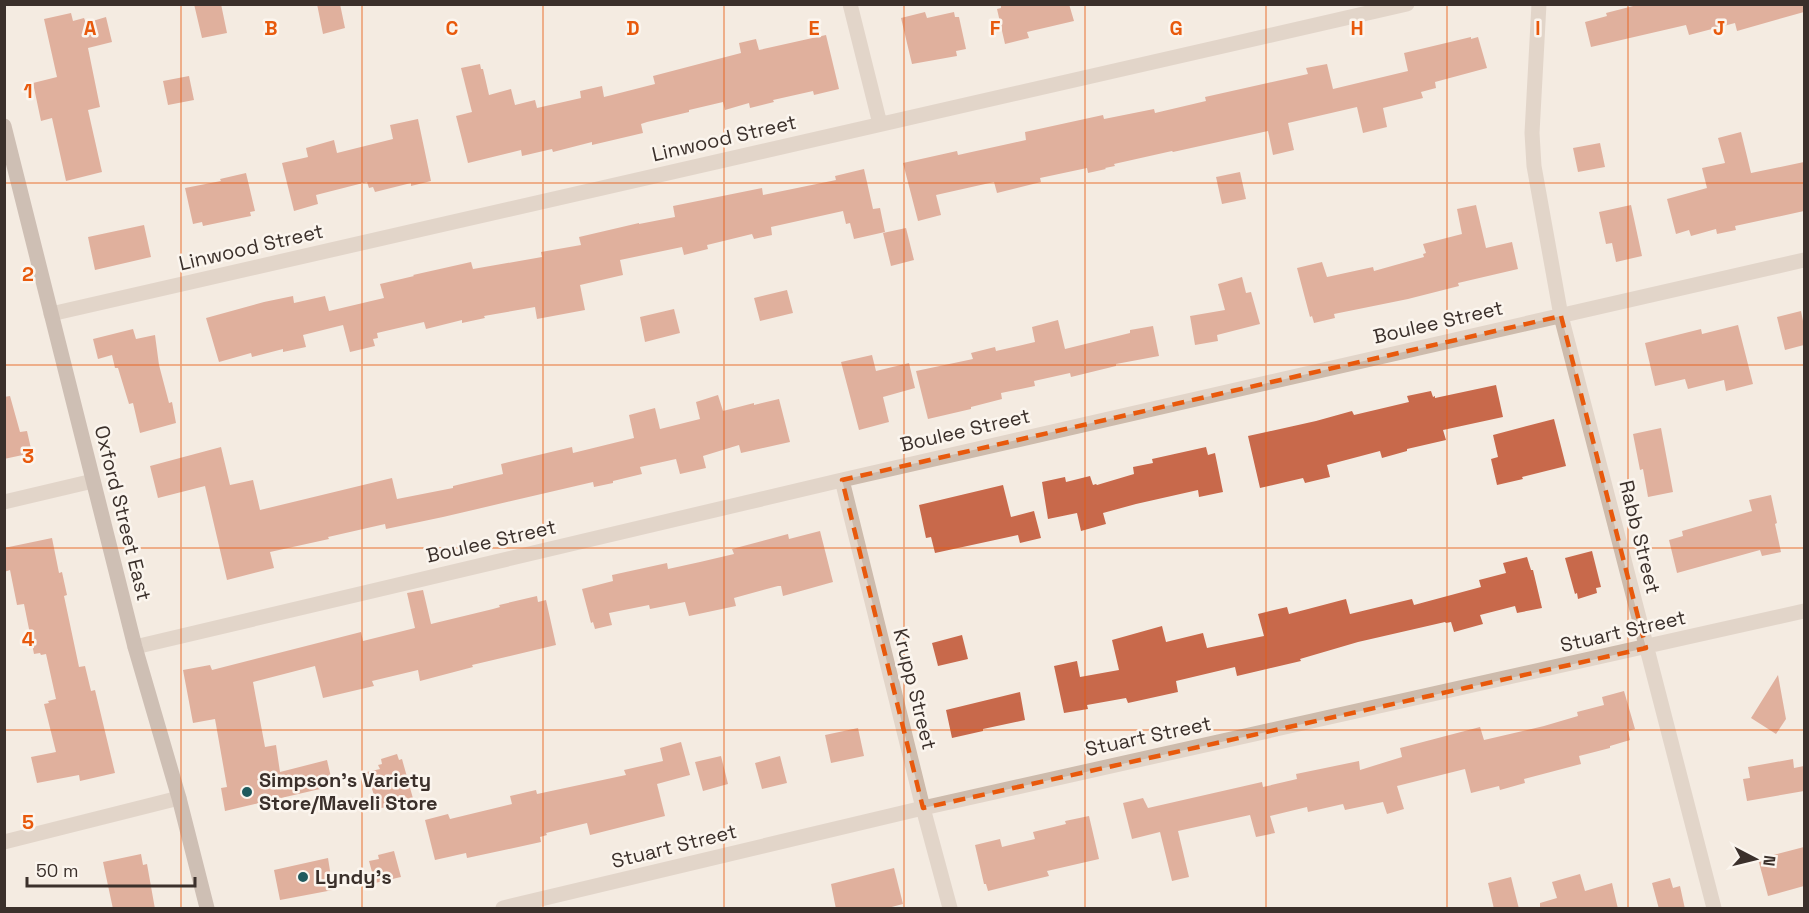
<svg xmlns="http://www.w3.org/2000/svg" width="1809" height="913" font-family="'Space Grotesk',sans-serif">
<rect width="100%" height="100%" fill="#f4ebe1"/>
<path fill="#c8694b" d="M 194,4 L 221,4 L 227,33 L 202,38 Z
M 317,4 L 340,4 L 345,28 L 323,34 Z
M 1001,4 L 1069,4 L 1074,21 L 1027,32 L 1029,38 L 1005,44 L 997,9 L 1001,8 Z
M 1641,4 L 1804,4 L 1804,12 L 1737,31 L 1735,23 L 1689,35 L 1686,25 L 1591,47 L 1585,22 L 1607,16 L 1606,13 Z
M 925,12 L 927,18 L 954,12 L 955,17 L 959,17 L 966,49 L 956,51 L 957,56 L 912,64 L 901,18 Z
M 71,13 L 73,21 L 84,18 L 86,23 L 106,17 L 112,42 L 88,48 L 100,107 L 88,110 L 102,172 L 66,181 L 52,118 L 41,121 L 33,83 L 57,77 L 44,19 Z
M 826,35 L 839,89 L 814,95 L 813,91 L 773,100 L 774,102 L 750,108 L 749,103 L 725,110 L 723,102 L 689,110 L 689,112 L 647,122 L 641,124 L 643,133 L 592,145 L 592,142 L 553,152 L 552,149 L 522,156 L 521,150 L 468,163 L 456,116 L 472,112 L 461,68 L 480,64 L 481,69 L 483,69 L 489,95 L 511,89 L 515,105 L 535,100 L 537,108 L 581,98 L 580,91 L 602,86 L 604,97 L 655,84 L 653,76 L 741,53 L 739,43 L 756,39 L 759,50 Z
M 1471,37 L 1471,39 L 1478,37 L 1487,68 L 1435,82 L 1436,88 L 1421,92 L 1423,98 L 1383,108 L 1387,127 L 1363,133 L 1357,107 L 1288,123 L 1294,150 L 1273,155 L 1268,131 L 1173,152 L 1172,151 L 1114,164 L 1115,166 L 1105,168 L 1106,169 L 1088,173 L 1087,168 L 1040,178 L 1041,182 L 997,193 L 994,182 L 936,195 L 941,215 L 918,221 L 903,163 L 957,151 L 958,155 L 1026,140 L 1025,132 L 1103,115 L 1104,119 L 1154,109 L 1155,113 L 1206,101 L 1205,97 L 1308,74 L 1306,68 L 1327,64 L 1333,89 L 1408,71 L 1404,53 Z
M 189,76 L 194,100 L 168,105 L 163,81 Z
M 418,119 L 431,181 L 411,186 L 411,183 L 375,192 L 373,187 L 369,188 L 367,182 L 316,195 L 318,204 L 294,211 L 282,163 L 308,157 L 306,148 L 334,140 L 337,153 L 393,139 L 390,125 Z
M 1741,132 L 1751,173 L 1804,162 L 1804,211 L 1735,226 L 1736,230 L 1717,234 L 1716,229 L 1691,236 L 1689,230 L 1676,234 L 1667,199 L 1707,188 L 1702,168 L 1725,163 L 1718,138 Z
M 1600,143 L 1605,167 L 1578,172 L 1573,148 Z
M 864,169 L 873,209 L 880,208 L 885,232 L 854,239 L 850,223 L 846,224 L 843,211 L 771,227 L 772,235 L 754,239 L 752,234 L 707,245 L 708,249 L 684,255 L 682,247 L 620,260 L 623,275 L 580,285 L 585,310 L 537,319 L 535,307 L 484,316 L 485,318 L 462,323 L 462,320 L 426,329 L 424,322 L 377,333 L 378,338 L 373,339 L 375,346 L 350,352 L 343,325 L 303,335 L 306,347 L 283,352 L 283,349 L 252,357 L 251,353 L 219,362 L 206,318 L 264,302 L 293,296 L 294,303 L 325,296 L 329,311 L 384,298 L 380,284 L 414,276 L 413,275 L 471,262 L 473,269 L 542,257 L 541,252 L 581,245 L 579,237 L 639,223 L 639,224 L 675,217 L 673,206 L 762,188 L 763,195 L 836,180 L 835,176 Z
M 1240,172 L 1246,199 L 1222,204 L 1216,177 Z
M 246,173 L 255,211 L 250,212 L 251,216 L 203,226 L 202,222 L 193,224 L 185,188 L 221,181 L 220,179 Z
M 1476,205 L 1486,248 L 1512,242 L 1518,269 L 1458,283 L 1459,286 L 1408,299 L 1334,314 L 1335,318 L 1314,323 L 1312,316 L 1310,317 L 1297,268 L 1322,262 L 1327,277 L 1373,267 L 1374,271 L 1424,257 L 1423,254 L 1426,253 L 1423,244 L 1462,234 L 1457,209 Z
M 1631,205 L 1642,256 L 1616,262 L 1612,243 L 1606,244 L 1599,212 Z
M 144,225 L 151,257 L 95,270 L 88,237 Z
M 906,228 L 914,260 L 891,266 L 883,233 Z
M 1242,277 L 1246,293 L 1251,292 L 1260,324 L 1217,335 L 1218,341 L 1195,345 L 1190,316 L 1225,310 L 1218,284 Z
M 787,290 L 793,313 L 760,321 L 754,298 Z
M 674,309 L 680,333 L 645,342 L 640,317 Z
M 1801,311 L 1804,326 L 1804,345 L 1785,350 L 1777,317 Z
M 1058,320 L 1065,349 L 1130,333 L 1130,330 L 1153,326 L 1159,356 L 1116,364 L 1116,366 L 1071,377 L 1070,373 L 1034,381 L 1035,386 L 1001,393 L 1002,399 L 971,407 L 971,409 L 928,419 L 916,371 L 973,359 L 971,353 L 995,347 L 996,351 L 1035,342 L 1032,327 Z
M 1738,325 L 1753,384 L 1726,391 L 1724,380 L 1688,389 L 1685,379 L 1655,386 L 1645,343 L 1701,329 L 1702,334 Z
M 133,329 L 136,339 L 155,335 L 159,365 L 169,403 L 172,402 L 176,423 L 140,433 L 133,403 L 129,404 L 118,368 L 115,368 L 112,355 L 98,359 L 93,339 Z
M 872,355 L 876,371 L 909,363 L 915,388 L 883,397 L 889,422 L 859,430 L 841,362 Z
M 1496,385 L 1503,417 L 1443,430 L 1446,440 L 1407,449 L 1407,451 L 1382,458 L 1380,451 L 1327,465 L 1330,477 L 1305,483 L 1303,478 L 1260,488 L 1248,436 L 1316,421 L 1352,411 L 1354,415 L 1409,402 L 1407,396 L 1431,391 L 1433,397 L 1435,396 L 1435,398 Z
M 718,395 L 723,411 L 754,403 L 754,405 L 779,399 L 790,442 L 741,453 L 739,445 L 703,456 L 706,468 L 680,474 L 676,459 L 640,467 L 642,474 L 613,481 L 613,483 L 594,487 L 593,482 L 443,517 L 386,529 L 385,524 L 328,537 L 329,539 L 270,552 L 274,568 L 227,580 L 205,486 L 158,498 L 150,466 L 221,447 L 230,485 L 253,480 L 260,510 L 392,478 L 397,499 L 453,488 L 453,486 L 503,474 L 501,464 L 572,447 L 573,453 L 634,438 L 629,415 L 655,408 L 660,429 L 700,419 L 696,402 Z
M 10,396 L 20,432 L 27,431 L 32,453 L 4,459 L 4,397 Z
M 1554,419 L 1566,466 L 1522,477 L 1523,479 L 1497,485 L 1491,459 L 1498,457 L 1493,435 Z
M 1661,428 L 1673,492 L 1648,497 L 1643,469 L 1640,470 L 1633,434 Z
M 1206,447 L 1208,455 L 1215,453 L 1223,492 L 1199,497 L 1198,490 L 1136,504 L 1103,513 L 1106,524 L 1081,531 L 1077,513 L 1048,519 L 1042,482 L 1065,477 L 1066,482 L 1090,476 L 1093,485 L 1096,484 L 1097,485 L 1134,474 L 1133,467 L 1153,463 L 1152,459 Z
M 1003,485 L 1011,517 L 1034,511 L 1041,538 L 1020,543 L 1018,535 L 935,553 L 931,537 L 926,538 L 919,505 Z
M 1771,495 L 1777,523 L 1775,524 L 1781,552 L 1762,556 L 1760,550 L 1677,573 L 1669,540 L 1683,536 L 1682,531 L 1752,511 L 1749,500 Z
M 820,531 L 833,582 L 783,596 L 781,586 L 778,586 L 734,598 L 736,606 L 689,616 L 685,602 L 650,609 L 649,605 L 609,613 L 612,625 L 595,629 L 593,622 L 591,623 L 582,589 L 613,581 L 612,575 L 667,563 L 668,569 L 700,562 L 734,554 L 732,549 L 788,534 L 789,539 Z
M 52,538 L 59,573 L 62,572 L 67,595 L 64,596 L 79,667 L 85,666 L 91,691 L 95,690 L 115,773 L 80,781 L 79,775 L 37,783 L 31,757 L 56,752 L 44,704 L 49,703 L 48,701 L 56,699 L 46,654 L 41,655 L 40,653 L 34,654 L 24,604 L 17,605 L 10,570 L 4,572 L 4,548 Z
M 1592,551 L 1601,587 L 1596,588 L 1597,593 L 1578,599 L 1577,593 L 1575,594 L 1565,558 Z
M 1527,557 L 1531,570 L 1533,570 L 1542,608 L 1517,613 L 1515,606 L 1480,615 L 1483,624 L 1454,632 L 1451,622 L 1446,623 L 1445,622 L 1358,642 L 1300,659 L 1301,661 L 1237,676 L 1235,667 L 1176,681 L 1178,692 L 1128,703 L 1126,698 L 1087,705 L 1088,709 L 1064,713 L 1054,666 L 1077,661 L 1080,677 L 1119,670 L 1112,640 L 1162,626 L 1166,642 L 1203,633 L 1207,648 L 1264,636 L 1258,614 L 1287,607 L 1289,614 L 1346,599 L 1350,614 L 1412,599 L 1414,605 L 1481,587 L 1479,580 L 1506,573 L 1503,563 Z
M 423,590 L 431,624 L 493,609 L 500,607 L 499,605 L 537,596 L 538,602 L 546,600 L 556,645 L 472,665 L 473,667 L 420,681 L 418,670 L 372,681 L 374,686 L 323,698 L 315,666 L 253,682 L 265,747 L 276,745 L 280,772 L 327,760 L 333,786 L 225,811 L 221,788 L 227,787 L 215,719 L 193,723 L 183,670 L 210,665 L 212,670 L 361,632 L 363,641 L 415,628 L 407,593 Z
M 962,635 L 968,659 L 938,666 L 932,643 Z
M 1778,675 L 1786,719 L 1776,734 L 1751,718 Z
M 1624,691 L 1635,729 L 1628,731 L 1630,740 L 1610,746 L 1610,748 L 1579,756 L 1581,764 L 1524,779 L 1525,783 L 1500,790 L 1499,786 L 1471,793 L 1465,769 L 1397,786 L 1404,809 L 1387,814 L 1383,802 L 1345,810 L 1343,804 L 1308,812 L 1307,807 L 1270,816 L 1275,833 L 1256,837 L 1250,815 L 1178,831 L 1189,877 L 1172,881 L 1160,832 L 1132,839 L 1123,803 L 1143,798 L 1148,808 L 1262,782 L 1263,787 L 1297,779 L 1296,774 L 1359,761 L 1360,770 L 1402,757 L 1400,748 L 1480,727 L 1484,740 L 1544,726 L 1578,716 L 1577,712 L 1604,705 L 1602,697 Z
M 1020,692 L 1025,720 L 983,729 L 983,731 L 952,738 L 946,710 Z
M 858,728 L 864,756 L 831,763 L 825,735 Z
M 681,742 L 690,775 L 657,784 L 665,816 L 590,835 L 587,823 L 546,833 L 547,835 L 540,837 L 541,842 L 467,858 L 466,853 L 435,860 L 425,820 L 448,814 L 450,819 L 512,804 L 510,796 L 536,790 L 537,794 L 626,775 L 624,770 L 663,761 L 660,748 Z
M 397,754 L 399,760 L 402,759 L 414,802 L 390,809 L 389,806 L 378,809 L 367,772 L 380,769 L 378,765 L 382,764 L 381,759 Z
M 721,756 L 728,784 L 703,791 L 695,762 Z
M 780,756 L 787,783 L 762,789 L 755,763 Z
M 1793,759 L 1794,768 L 1804,766 L 1804,791 L 1747,801 L 1743,779 L 1750,778 L 1748,767 Z
M 1089,816 L 1099,859 L 1047,871 L 1049,876 L 988,891 L 986,884 L 984,884 L 975,845 L 1000,839 L 1002,847 L 1035,839 L 1033,832 L 1066,824 L 1065,821 Z
M 1804,847 L 1804,886 L 1768,896 L 1758,859 Z
M 394,851 L 401,877 L 375,883 L 369,861 L 379,859 L 378,855 Z
M 141,854 L 143,865 L 147,864 L 155,909 L 113,909 L 103,862 Z
M 328,858 L 333,890 L 280,900 L 274,870 Z
M 894,868 L 903,904 L 884,909 L 836,909 L 831,884 Z
M 1580,874 L 1585,891 L 1612,883 L 1618,909 L 1540,909 L 1540,903 L 1557,898 L 1552,882 Z
M 1511,877 L 1519,909 L 1494,909 L 1488,883 Z
M 1670,878 L 1673,888 L 1680,886 L 1685,909 L 1659,909 L 1652,883 Z"/>
<g fill="none" stroke-linecap="round" stroke-linejoin="round">
<path stroke="#cdbbac" stroke-width="15" d="M 850,4 L 880,124
M 1539,4 L 1532,133 L 1534,166 L 1561,316 L 1714,908
M 51,314 L 1407,4
M 842,480 L 923,808 L 950,908
M 4,502 L 93,481
M 135,647 L 842,480 L 1804,260
M 4,842 L 179,798
M 503,908 L 923,808 L 1804,611"/>
<path stroke="#a18a7d" stroke-width="15" d="M 4,126 L 135,647 L 179,798 L 207,908"/>
</g>
<path d="M0 0H1809V913H0ZM 1561,316 L 1646,648 L 923,808 L 842,480 Z" fill="#f4ebe1" fill-opacity=".55" fill-rule="evenodd"/>
<path fill="none" stroke="#e8590c" stroke-width="4.5" stroke-dasharray="12 8" stroke-linejoin="round" d="M 1561,316 L 1646,648 L 923,808 L 842,480 Z"/>
<path fill="none" stroke="#e8590c" stroke-width="1.5" stroke-opacity="0.55" d="M 181,4 L 181,908M 362,4 L 362,908M 543,4 L 543,908M 724,4 L 724,908M 904,4 L 904,908M 1085,4 L 1085,908M 1266,4 L 1266,908M 1447,4 L 1447,908M 1628,4 L 1628,908M 4,183 L 1804,183M 4,365 L 1804,365M 4,548 L 1804,548M 4,730 L 1804,730"/>
<g fill="#1f5a5e" stroke="#fbf5ee" stroke-width="2">
<circle cx="247" cy="792" r="6"/>
<circle cx="303" cy="877" r="6"/>
</g>
<g text-anchor="middle" stroke-width="5" stroke-linejoin="round" paint-order="stroke">
<g font-size="20" fill="#3b302b" stroke="#fbf5ee">
<text transform="translate(724 138) rotate(-13)" y="7">Linwood Street</text>
<text transform="translate(251 247) rotate(-13)" y="7">Linwood Street</text>
<text transform="translate(1438 322) rotate(-13)" y="7">Boulee Street</text>
<text transform="translate(965 430) rotate(-13)" y="7">Boulee Street</text>
<text transform="translate(123 513) rotate(76)" y="7">Oxford Street East</text>
<text transform="translate(1640 537) rotate(76)" y="7">Rabb Street</text>
<text transform="translate(491 541) rotate(-13)" y="7">Boulee Street</text>
<text transform="translate(1623 631) rotate(-13)" y="7">Stuart Street</text>
<text transform="translate(915 689) rotate(76)" y="7">Krupp Street</text>
<text transform="translate(1148 736) rotate(-12)" y="7">Stuart Street</text>
<text transform="translate(674 846) rotate(-14)" y="7">Stuart Street</text>
</g>
<g font-size="20" font-weight="bold" fill="#3b302b" stroke="#fbf5ee" text-anchor="start">
<text x="259" y="787">Simpson's Variety<tspan x="259" dy="23">Store/Maveli Store</tspan></text>
<text x="315" y="884">Lyndy's</text>
</g>
</g>
<g font-size="20" text-anchor="middle" font-weight="bold" fill="#e8590c" stroke="#fbf5ee" stroke-width="5" stroke-linejoin="round" paint-order="stroke">
<text x="90" y="35">A</text>
<text x="271" y="35">B</text>
<text x="452" y="35">C</text>
<text x="633" y="35">D</text>
<text x="814" y="35">E</text>
<text x="995" y="35">F</text>
<text x="1176" y="35">G</text>
<text x="1357" y="35">H</text>
<text x="1538" y="35">I</text>
<text x="1719" y="35">J</text>
<text x="28" y="98">1</text>
<text x="28" y="281">2</text>
<text x="28" y="463">3</text>
<text x="28" y="646">4</text>
<text x="28" y="829">5</text>
</g>
<rect width="1809" height="913" fill="none" stroke="#3b302b" stroke-width="12"/>
<g transform="translate(1755 859) rotate(97)" stroke="#fbf5ee" stroke-width="4.5" paint-order="stroke">
<path d="M0-4.5L10 22L0 15L-10 22Z" fill="#3b302b"/>
<text y="-9" font-size="16" font-weight="bold" text-anchor="middle" fill="#3b302b">N</text>
</g>
<path d="M27 877v9h168v-9" fill="none" stroke="#3b302b" stroke-width="3"/>
<text x="36" y="877" font-size="18" fill="#3b302b" stroke="#fbf5ee" stroke-width="4.5" paint-order="stroke">50 m</text>
</svg>
